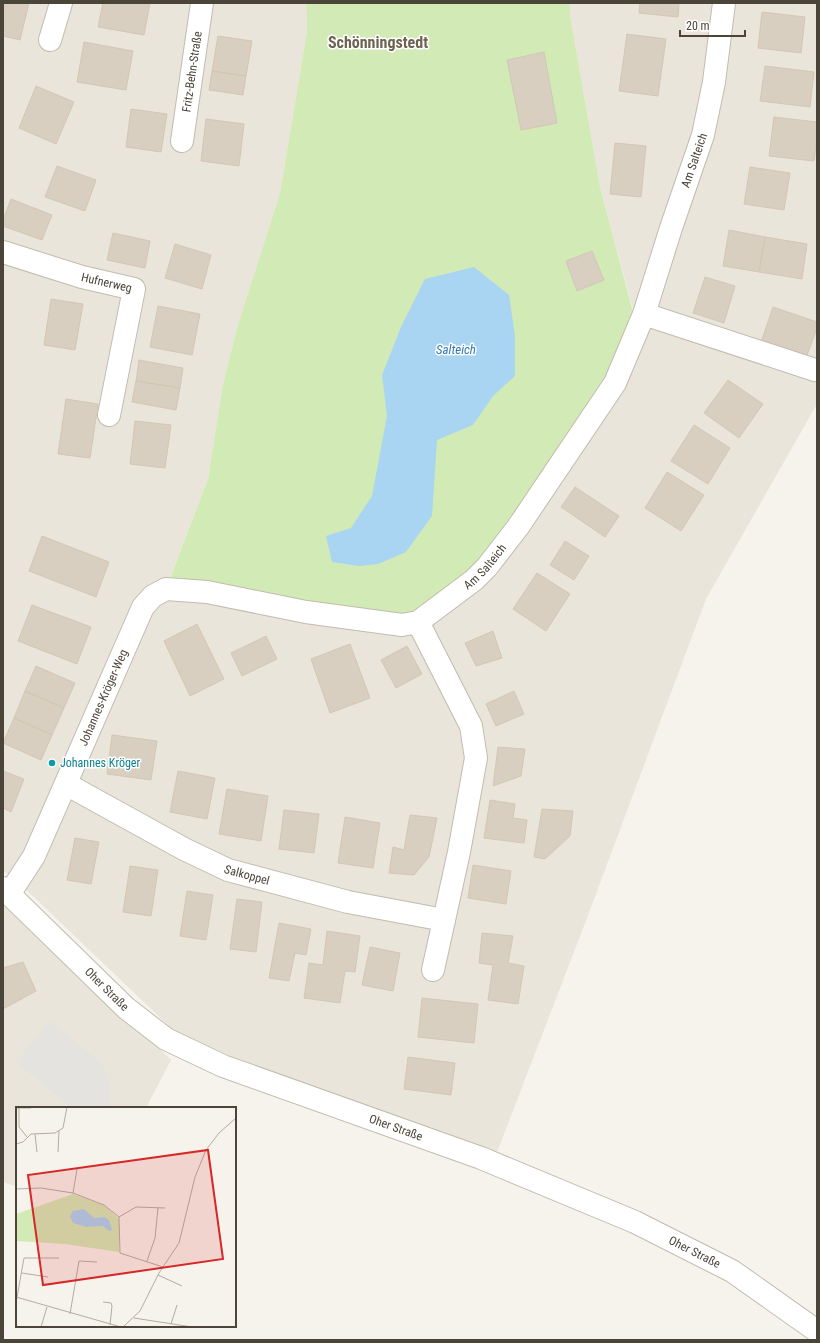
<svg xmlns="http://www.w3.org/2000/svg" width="820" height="1343" font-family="'Roboto Condensed',sans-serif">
<rect width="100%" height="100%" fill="#f6f3ec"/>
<path fill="#eae5da" d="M 3,3 L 306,3 L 307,31 L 280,193 L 237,328 L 223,384 L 208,479 L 166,588 L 635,317 L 600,187 L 570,15 L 570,3 L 817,3 L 817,404 L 706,599 L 587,918 L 496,1155 L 229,1055 L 173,1030 L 16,880 L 3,871 Z
M 3,898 L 171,1060 L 146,1108 L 17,1108 L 17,1187 L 3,1182 Z"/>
<path fill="#d2eab5" d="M 306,3 L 570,3 L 570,15 L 600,187 L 634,316 L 615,383 L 474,580 L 402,625 L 166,589 L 208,479 L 223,384 L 237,328 L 280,193 L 307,31 Z"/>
<path fill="#e5e3e0" d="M 50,1021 L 102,1064 L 108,1076 L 111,1102 L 106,1108 L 72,1108 L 16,1062 Z"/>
<path fill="#a9d4f2" d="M 474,267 L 509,295 L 515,336 L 515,376 L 493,396 L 473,425 L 437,440 L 432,516 L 406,552 L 378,564 L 359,566 L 332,562 L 326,536 L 351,528 L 372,496 L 387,416 L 382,375 L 401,327 L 425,279 Z"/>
<path fill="#d8cfc1" stroke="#d3c7b4" d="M 3,3 L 29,3 L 20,40 L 3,36 Z
M 103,3 L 150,3 L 144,35 L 98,27 Z
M 640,3 L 679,3 L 678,17 L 639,13 Z
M 762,12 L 805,17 L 801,53 L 758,48 Z
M 627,34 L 666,39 L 658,96 L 619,91 Z
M 218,36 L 252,41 L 246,76 L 212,71 Z
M 84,42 L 133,51 L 126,90 L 77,82 Z
M 544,52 L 557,123 L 521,130 L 507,60 Z
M 765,66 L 814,72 L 810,107 L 760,101 Z
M 212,71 L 246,76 L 243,95 L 209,90 Z
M 36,86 L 74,102 L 56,144 L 19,128 Z
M 131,109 L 167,114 L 161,152 L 126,147 Z
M 774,117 L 817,122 L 817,140 L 814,161 L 769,156 Z
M 206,119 L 244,124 L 239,166 L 201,161 Z
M 615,143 L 646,146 L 641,197 L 610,194 Z
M 57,166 L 96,180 L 85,211 L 45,197 Z
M 750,167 L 790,173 L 784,210 L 744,204 Z
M 11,199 L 52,215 L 42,240 L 3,226 L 3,220 Z
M 729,230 L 765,237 L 759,272 L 723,266 Z
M 113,233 L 150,241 L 145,268 L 107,260 Z
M 765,237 L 807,244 L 802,279 L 759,272 Z
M 175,244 L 211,255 L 202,289 L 165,278 Z
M 592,251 L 604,280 L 577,291 L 566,261 Z
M 705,277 L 735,286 L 724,323 L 693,313 Z
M 51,299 L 83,304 L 75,350 L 44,345 Z
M 158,306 L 200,314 L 192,355 L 150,347 Z
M 773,307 L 817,322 L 817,328 L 805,361 L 760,345 Z
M 139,360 L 183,368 L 180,388 L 136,381 Z
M 728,380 L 763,404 L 739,438 L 704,413 Z
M 136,381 L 180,388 L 176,410 L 132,402 Z
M 66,399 L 98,404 L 90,458 L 58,454 Z
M 135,421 L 171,425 L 165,468 L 130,464 Z
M 694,425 L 730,448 L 708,484 L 671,461 Z
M 667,472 L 704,495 L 681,531 L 645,508 Z
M 575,487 L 619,516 L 605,537 L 561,507 Z
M 42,536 L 109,562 L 96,597 L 29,571 Z
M 565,541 L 589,556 L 574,580 L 550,565 Z
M 537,573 L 570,594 L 546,631 L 513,609 Z
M 32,605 L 91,627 L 77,664 L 18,641 Z
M 197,624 L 224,679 L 190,696 L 164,641 Z
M 493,631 L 502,658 L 476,666 L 465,643 Z
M 266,636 L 277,659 L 242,676 L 231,653 Z
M 350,644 L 370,698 L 330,713 L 311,659 Z
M 407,646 L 422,674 L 396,688 L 381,660 Z
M 36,666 L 75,683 L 64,708 L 25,691 Z
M 25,691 L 64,708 L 52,735 L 14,718 Z
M 514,691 L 524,714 L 496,726 L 486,704 Z
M 14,718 L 52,735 L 41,760 L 3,743 Z
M 112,735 L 157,741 L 151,780 L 107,774 Z
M 498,747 L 525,749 L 521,776 L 493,786 Z
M 3,771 L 24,779 L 11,812 L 3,808 Z
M 178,771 L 215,778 L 207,819 L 170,812 Z
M 227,789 L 268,796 L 261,841 L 219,834 Z
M 490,800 L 515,804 L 513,818 L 527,820 L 524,843 L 484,838 Z
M 542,809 L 573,811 L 570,836 L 545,859 L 534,857 Z
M 284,810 L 319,814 L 314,853 L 279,849 Z
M 410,815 L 437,818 L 429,857 L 414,875 L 389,873 L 393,847 L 404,850 Z
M 345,817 L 380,823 L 373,868 L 338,863 Z
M 75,838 L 99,842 L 91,884 L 67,880 Z
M 473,865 L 511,871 L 506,904 L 468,898 Z
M 130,866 L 158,870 L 151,916 L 123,912 Z
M 187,891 L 213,895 L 206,940 L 180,936 Z
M 237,899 L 262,902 L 256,952 L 230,949 Z
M 279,923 L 311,929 L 306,955 L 295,953 L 289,981 L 269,978 Z
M 327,931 L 360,936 L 355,972 L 345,971 L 340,1003 L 304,998 L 309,963 L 323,965 Z
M 482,933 L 513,936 L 508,963 L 524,966 L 518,1004 L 488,1000 L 493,965 L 479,963 Z
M 370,947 L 400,953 L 393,991 L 362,985 Z
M 23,962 L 36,991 L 3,1009 L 3,968 Z
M 422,998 L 478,1004 L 474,1043 L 418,1037 Z
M 408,1057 L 455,1063 L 451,1095 L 404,1089 Z"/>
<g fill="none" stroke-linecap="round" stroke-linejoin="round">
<defs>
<g id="minor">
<path d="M 50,40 L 61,3"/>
<path id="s1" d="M 182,141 L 202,3"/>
<path id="s2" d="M 3,252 L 82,277 L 134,289 L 109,415"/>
<path d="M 644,314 L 815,370"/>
<path d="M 418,622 L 471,726 L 476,758 L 459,852 L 433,970"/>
<path id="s3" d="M 66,784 L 184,849 L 228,870 L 348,902 L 444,920"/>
<path id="s4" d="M 3,888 L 126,1008 L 166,1039 L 223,1066 L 481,1158 L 635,1222 L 732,1271 L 817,1331"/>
<path id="s5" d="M 10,893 L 34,856 L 143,607 L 153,596 L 166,589 L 207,592 L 306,612 L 402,625 L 418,622 L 474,580 L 487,567 L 518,527 L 615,383 L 644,314 L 671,228 L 703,135 L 714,82 L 724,3"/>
</g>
</defs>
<use href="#minor" stroke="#c2bbae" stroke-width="24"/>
<use href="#minor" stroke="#fff" stroke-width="22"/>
</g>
<circle fill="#0f9aa8" stroke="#fff" stroke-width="1.5" cx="52" cy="763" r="4"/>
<g text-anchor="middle" stroke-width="3" stroke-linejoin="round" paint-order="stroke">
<g font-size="12" fill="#4b4439" stroke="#fff">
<text dy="4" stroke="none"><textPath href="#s1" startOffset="70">Fritz-Behn-Straße</textPath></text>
<text dy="4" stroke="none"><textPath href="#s5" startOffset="1150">Am Salteich</textPath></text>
<text dy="4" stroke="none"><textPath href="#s2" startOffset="108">Hufnerweg</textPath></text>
<text dy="4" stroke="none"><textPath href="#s5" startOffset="688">Am Salteich</textPath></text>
<text dy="4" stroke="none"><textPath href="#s5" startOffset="217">Johannes-Kröger-Weg</textPath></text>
<text dy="4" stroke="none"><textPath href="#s3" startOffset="203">Salkoppel</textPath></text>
<text dy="4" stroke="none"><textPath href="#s4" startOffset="145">Oher Straße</textPath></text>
<text dy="4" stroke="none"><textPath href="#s4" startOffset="469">Oher Straße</textPath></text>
<text dy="4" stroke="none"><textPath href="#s4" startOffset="793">Oher Straße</textPath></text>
</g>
<g font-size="12" fill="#0d838f" stroke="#fff" text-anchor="start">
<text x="60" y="767">Johannes Kröger</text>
</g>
<g font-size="13" font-style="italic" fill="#2e7ab2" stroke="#fff">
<text x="456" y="354">Salteich</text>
</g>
<g font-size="16" font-weight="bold" fill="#6e6250" stroke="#fff">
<text x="378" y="48">Schönningstedt</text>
</g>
</g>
<g transform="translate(16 1107)">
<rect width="220" height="220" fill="#f6f3ec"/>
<path d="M 57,87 L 88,98 L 103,112 L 103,145 L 48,137 L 0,134 L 0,107 Z" fill="#d2eab5"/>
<path d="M 68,102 L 78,111 L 88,110 L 93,113 L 96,123 L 93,124 L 87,119 L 70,120 L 57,116 L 54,109 L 57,104 Z" fill="#a9d4f2"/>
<path fill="none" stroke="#b2ada4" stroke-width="1" d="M 0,1 L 15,1M 3,1 L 3,20 L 11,30M 19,27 L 21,45M 0,37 L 7,35 L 15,27 L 39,26 L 47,21 L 51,0M 42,45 L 43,24M 0,82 L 25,81 L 57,86 L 88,98 L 103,110 L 104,146 L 147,160M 57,86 L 61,62M 103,110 L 120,100 L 149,101M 131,154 L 139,131 L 142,101M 6,166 L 32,170M 142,168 L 166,179M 0,190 L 105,220M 87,195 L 95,196 L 96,199 L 94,218M 0,196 L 8,151 L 43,151M 54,207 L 63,154 L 81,155M 118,211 L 176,220M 155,217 L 161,198M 25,220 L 31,200M 107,220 L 124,204 L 143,166 L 163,136 L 179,70 L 190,43 L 203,26 L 220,11"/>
<path fill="#d62828" fill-opacity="0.15" stroke="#d62828" stroke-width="2" d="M 192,43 L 207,152 L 27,178 L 12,68 Z"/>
<rect width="220" height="220" fill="none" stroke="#4b4439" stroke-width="2"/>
</g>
<rect width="820" height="1343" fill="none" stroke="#4b4439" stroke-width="8"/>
<path d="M680 30v6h65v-6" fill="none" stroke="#4b4439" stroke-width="2"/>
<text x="686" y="30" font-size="12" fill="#4b4439" stroke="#ffffff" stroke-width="3" paint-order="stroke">20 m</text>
</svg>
